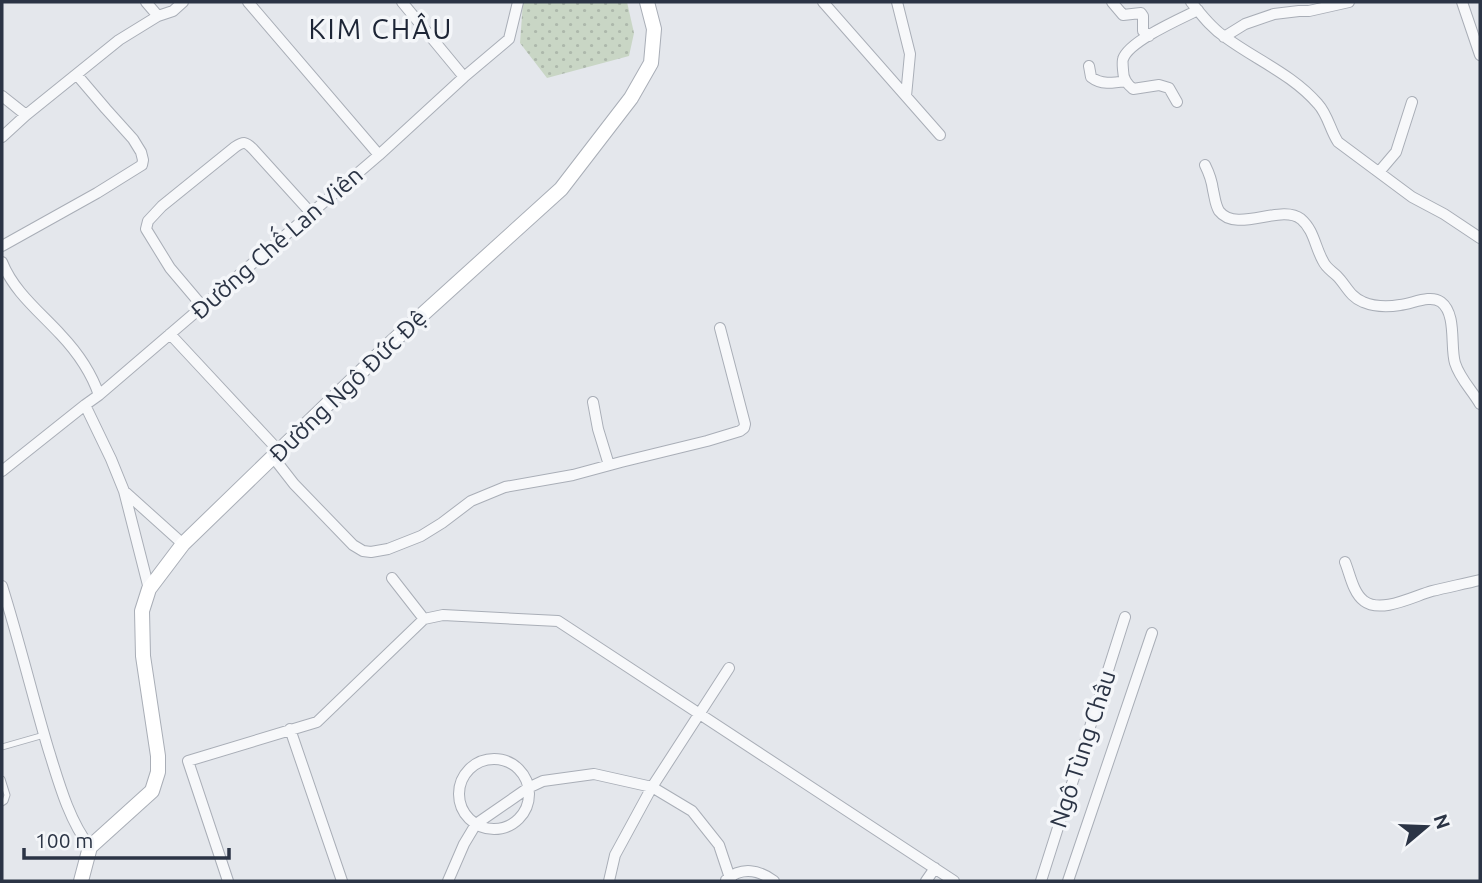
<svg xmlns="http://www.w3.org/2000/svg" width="1482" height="883" font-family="Ubuntu,sans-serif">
<defs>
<pattern id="park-dots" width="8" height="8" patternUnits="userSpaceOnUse" patternTransform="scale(1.75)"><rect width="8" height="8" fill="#c9d6c5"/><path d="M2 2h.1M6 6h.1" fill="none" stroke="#adb8ab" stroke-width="1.8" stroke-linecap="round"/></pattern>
</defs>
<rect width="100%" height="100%" fill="#e4e7ec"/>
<path fill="url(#park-dots)" d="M 523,2 L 627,2 L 634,33 L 629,56 L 547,78 L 520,43 Z"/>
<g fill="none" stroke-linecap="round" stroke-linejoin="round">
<defs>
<path id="service" d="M 2,747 L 44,735
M 2,779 L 7,795 L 5,801 L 2,803"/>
<path id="minor" d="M 146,2 L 158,16
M 248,2 L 379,155
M 402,2 L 464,77
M 823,2 L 940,135
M 897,2 L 910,54 L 906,96
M 1112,2 L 1123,15 L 1141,13 L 1143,16 L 1143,31 L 1149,36
M 1191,2 C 1201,14 1211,28 1225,37 C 1256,60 1292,74 1318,104 C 1328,115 1330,130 1338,142 L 1412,197 L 1444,214 L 1480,238
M 1462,2 L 1480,55
M 1224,37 L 1245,24 L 1274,14 L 1299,11 L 1309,11 L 1349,2
M 1089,66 L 1091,77 C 1101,85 1113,83 1126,81
M 2,96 L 26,115
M 1177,102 L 1169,88 L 1159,85 L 1133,89 C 1127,84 1123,79 1123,70 C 1123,69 1122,60 1123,59 C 1129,41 1180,19 1198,10
M 2,137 L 26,115 L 119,40 L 158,16 L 173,11 L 183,2
M 1205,165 C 1209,173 1212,182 1213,190 C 1215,198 1215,204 1219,211 C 1237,234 1281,203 1301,219 C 1314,230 1315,247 1323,261 C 1326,268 1332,271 1337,276 C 1346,285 1350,297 1363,302 C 1375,307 1388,307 1400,305 C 1412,304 1430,294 1441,302 C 1457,314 1450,347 1455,363 C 1460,379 1472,390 1480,404
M 1379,172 L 1396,152 L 1412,102
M 2,246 L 97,193 L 142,165 L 143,160 L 141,152 L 133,139 L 106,109 L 77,75
M 2,262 C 14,292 40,312 61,335 C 78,353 91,372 99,395
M 203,307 L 170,268 L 146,229 L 148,221 L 162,206 L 235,147 C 244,141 246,142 253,149 L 311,213
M 170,334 L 279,451
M 593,402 L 598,429 L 609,465
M 273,457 L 294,484 L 353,545 L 363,551 L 371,552 L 388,549 L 421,536 L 442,523 L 471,501 L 505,487 L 573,475 L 621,462 L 707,441 L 740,431 L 744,428 L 745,424 L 720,328
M 2,471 L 85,405
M 124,491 L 183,544
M 1345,562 C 1350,574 1353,593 1364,601 C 1381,614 1414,596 1432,591 C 1448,587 1464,584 1480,580
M 392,578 L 424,619
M 2,586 C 19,640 32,694 48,748 C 58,780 69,821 90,847
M 149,589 L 124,491 L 111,459 L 85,405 L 99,395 L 379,155 L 464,77 L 509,39 L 518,2
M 290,729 L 342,881
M459 794a35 35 0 1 1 70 0a35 35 0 1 1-70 0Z
M 726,880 C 742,866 759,870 774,881
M 228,881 L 188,761 L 317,722 L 424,619 L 443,615 L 558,621 L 954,881
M 448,881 L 464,844 L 476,824 L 528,788 L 543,781 L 594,774 L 652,787 L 692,811 L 719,845 L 731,881
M 609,881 L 615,855 L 652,787 L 729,668
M 926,881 L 935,868
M 1041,881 L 1125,617
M 1068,881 L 1152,633"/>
<path id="secondary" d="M 81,881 L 90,847 L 152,791 L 158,772 L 158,756 L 143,656 L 142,611 L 149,589 L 183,544 L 279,451 L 391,343 L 561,189 L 631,98 L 651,63 L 654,29 L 647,2"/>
</defs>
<use href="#service" stroke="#a9aeb7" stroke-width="7"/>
<use href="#minor" stroke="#a9aeb7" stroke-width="12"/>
<use href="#secondary" stroke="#a9aeb7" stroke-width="16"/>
<use href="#service" stroke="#f7f8fa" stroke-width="5"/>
<use href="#minor" stroke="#f7f8fa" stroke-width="10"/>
<use href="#secondary" stroke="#fff" stroke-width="14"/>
</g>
<g text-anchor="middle" stroke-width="7" stroke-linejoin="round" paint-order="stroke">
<g font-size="24" fill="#2b3445" stroke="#f4f6f9">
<text transform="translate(277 243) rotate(-41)" y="8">Đường Chế Lan Viên</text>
<text transform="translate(348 386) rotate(-44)" y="8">Đường Ngô Đức Đệ</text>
<text transform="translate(1083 749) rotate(-72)" y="8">Ngô Tùng Châu</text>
</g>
<g font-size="28" letter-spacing="2" fill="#1d2536" stroke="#f4f6f9">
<text x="381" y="39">KIM CHÂU</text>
</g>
</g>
<rect width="1482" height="883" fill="none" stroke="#2b3445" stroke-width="7"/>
<g transform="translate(1426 827) rotate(71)" stroke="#f4f6f9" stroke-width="5" paint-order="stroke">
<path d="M0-5L12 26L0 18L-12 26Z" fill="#2b3445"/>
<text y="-10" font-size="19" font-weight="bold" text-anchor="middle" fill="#2b3445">N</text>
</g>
<path d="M24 848v10h205v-10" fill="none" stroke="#2b3445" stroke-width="3.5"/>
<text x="35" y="848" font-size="21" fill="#2b3445" stroke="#f4f6f9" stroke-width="5" paint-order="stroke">100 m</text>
</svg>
